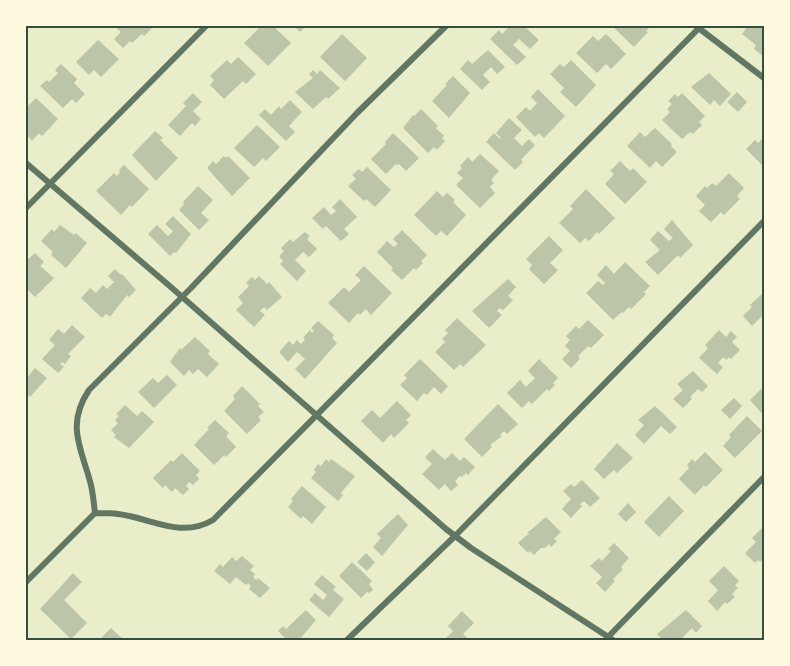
<svg xmlns="http://www.w3.org/2000/svg" width="790" height="666" font-family="Figtree,sans-serif">
<rect width="100%" height="100%" fill="#e9edc9"/>
<path fill="#bcc5a7" d="M 114,26 L 129,27 L 154,26 L 144,36 L 142,34 L 132,43 L 130,41 L 123,48 L 114,39 L 121,32 Z
M 261,26 L 273,26 L 291,43 L 268,66 L 244,43 Z
M 294,26 L 306,26 L 300,32 Z
M 510,26 L 524,26 L 539,40 L 530,49 L 519,39 L 513,45 L 526,57 L 517,65 L 490,39 L 499,30 L 502,34 Z
M 612,26 L 651,26 L 646,31 L 648,32 L 634,47 Z
M 748,26 L 764,26 L 764,57 L 754,49 L 756,45 L 742,34 Z
M 342,34 L 367,58 L 345,81 L 320,57 Z
M 606,34 L 626,54 L 611,69 L 606,64 L 597,73 L 576,53 L 593,36 L 598,41 Z
M 98,40 L 119,59 L 101,77 L 94,70 L 89,75 L 76,62 Z
M 488,50 L 505,67 L 497,74 L 491,67 L 483,75 L 490,82 L 482,90 L 460,69 L 468,60 L 472,64 Z
M 238,57 L 256,74 L 246,84 L 243,81 L 224,99 L 210,85 L 214,80 L 210,76 L 227,60 L 231,64 Z
M 571,60 L 596,85 L 576,107 L 560,92 L 564,88 L 550,74 L 560,64 L 564,67 Z
M 61,64 L 77,79 L 74,83 L 85,94 L 76,103 L 72,99 L 63,108 L 40,86 L 47,80 L 49,82 L 58,73 L 55,70 Z
M 313,70 L 317,74 L 320,70 L 340,88 L 328,99 L 326,97 L 313,109 L 295,92 L 313,78 L 309,74 Z
M 709,73 L 731,94 L 720,106 L 714,100 L 710,105 L 691,87 Z
M 453,76 L 470,93 L 449,118 L 432,101 L 447,85 L 445,84 Z
M 538,89 L 565,116 L 544,138 L 539,133 L 535,137 L 516,117 L 526,107 L 530,111 L 537,103 L 531,97 Z
M 737,92 L 747,102 L 738,112 L 727,102 Z
M 193,93 L 202,102 L 193,111 L 201,119 L 195,126 L 192,123 L 180,136 L 168,125 L 186,106 L 183,103 Z
M 682,93 L 705,116 L 699,122 L 702,125 L 693,134 L 690,132 L 682,139 L 662,120 L 670,112 L 667,109 L 672,104 L 668,101 L 675,94 L 678,97 Z
M 36,98 L 58,119 L 42,136 L 39,133 L 32,141 L 26,134 L 26,108 Z
M 290,100 L 302,112 L 289,126 L 295,132 L 286,141 L 259,115 L 265,109 L 271,115 L 279,106 L 281,109 Z
M 421,109 L 438,126 L 436,128 L 444,136 L 442,138 L 445,141 L 437,150 L 434,147 L 428,153 L 403,128 L 413,115 L 414,116 Z
M 509,118 L 522,130 L 514,138 L 522,146 L 529,139 L 535,145 L 521,160 L 523,162 L 515,170 L 486,142 L 494,133 L 500,139 L 501,138 L 496,133 Z
M 257,125 L 280,147 L 266,161 L 263,158 L 254,167 L 234,148 Z
M 655,128 L 672,144 L 671,146 L 677,152 L 662,167 L 656,161 L 650,168 L 627,146 L 640,132 L 645,137 Z
M 155,131 L 163,138 L 160,140 L 178,158 L 156,181 L 132,155 Z
M 393,133 L 419,158 L 406,171 L 399,164 L 397,165 L 396,164 L 386,174 L 371,159 L 386,144 L 385,142 Z
M 764,137 L 764,162 L 762,165 L 746,149 L 755,140 L 758,143 Z
M 480,154 L 499,171 L 491,180 L 494,183 L 490,187 L 495,193 L 480,208 L 456,185 L 463,178 L 457,173 L 462,168 L 460,166 L 468,157 L 472,162 Z
M 224,156 L 226,158 L 228,156 L 250,178 L 232,196 L 207,168 L 213,161 L 216,164 Z
M 620,161 L 630,171 L 633,168 L 647,182 L 625,204 L 605,184 L 614,174 L 610,171 Z
M 124,165 L 149,189 L 132,207 L 130,205 L 121,215 L 96,191 L 114,173 L 117,176 L 120,172 L 119,170 Z
M 367,167 L 391,190 L 375,207 L 366,199 L 364,201 L 348,186 L 356,179 L 352,175 L 359,169 L 362,172 Z
M 729,173 L 744,188 L 737,196 L 740,199 L 724,215 L 721,212 L 711,222 L 699,211 L 705,205 L 696,196 L 705,186 L 707,188 L 712,183 L 716,186 Z
M 198,186 L 213,200 L 201,213 L 209,220 L 199,230 L 179,210 L 184,204 L 183,202 Z
M 586,189 L 615,218 L 599,234 L 597,232 L 589,241 L 585,238 L 580,243 L 559,223 L 573,209 L 570,206 Z
M 437,191 L 443,197 L 447,193 L 455,200 L 453,202 L 466,215 L 447,236 L 441,231 L 436,236 L 414,215 Z
M 340,199 L 357,217 L 344,229 L 349,234 L 341,241 L 326,226 L 323,229 L 312,218 L 324,207 L 331,215 L 336,211 L 332,207 Z
M 173,216 L 191,234 L 176,253 L 174,252 L 170,256 L 148,234 L 157,225 L 168,236 L 173,231 L 165,224 Z
M 672,220 L 693,245 L 680,258 L 678,255 L 658,275 L 645,262 L 660,250 L 650,240 L 658,231 L 669,241 L 673,238 L 664,229 Z
M 60,225 L 74,235 L 76,233 L 87,243 L 66,268 L 51,255 L 53,252 L 41,241 L 52,229 L 54,232 Z
M 402,230 L 427,255 L 421,261 L 423,263 L 416,270 L 414,268 L 402,280 L 391,270 L 393,268 L 377,252 L 387,241 L 394,247 L 398,244 L 393,239 Z
M 305,232 L 310,236 L 307,239 L 317,249 L 309,257 L 303,252 L 295,260 L 306,271 L 297,281 L 280,264 L 283,261 L 279,256 L 284,251 L 281,248 L 290,239 L 293,242 Z
M 549,236 L 563,250 L 550,263 L 558,270 L 544,284 L 529,269 L 532,265 L 526,259 Z
M 35,253 L 44,262 L 40,266 L 54,278 L 35,297 L 26,288 L 26,261 Z
M 625,262 L 650,286 L 644,292 L 646,294 L 631,309 L 629,307 L 623,313 L 622,312 L 613,320 L 586,293 L 598,281 L 603,285 L 605,283 L 597,275 L 606,265 L 614,274 Z
M 364,266 L 392,293 L 371,315 L 366,309 L 360,315 L 358,313 L 349,323 L 328,303 L 344,287 L 349,292 L 361,280 L 355,275 Z
M 115,269 L 121,275 L 122,274 L 136,290 L 129,297 L 127,295 L 110,317 L 106,314 L 102,318 L 81,298 L 90,288 L 96,293 L 103,285 L 107,289 L 114,282 L 108,276 Z
M 259,276 L 267,284 L 269,282 L 282,297 L 267,310 L 264,307 L 260,311 L 265,315 L 254,327 L 236,310 L 243,303 L 238,297 L 249,286 L 246,283 L 252,277 L 255,280 Z
M 508,279 L 516,287 L 508,296 L 513,300 L 503,310 L 500,308 L 497,311 L 502,315 L 489,328 L 472,311 Z
M 762,294 L 764,294 L 764,316 L 762,316 L 752,326 L 743,316 L 752,307 L 750,305 Z
M 457,318 L 486,345 L 463,367 L 460,364 L 454,370 L 435,352 L 445,342 L 442,339 L 448,333 L 445,330 Z
M 588,320 L 604,335 L 591,348 L 588,346 L 578,356 L 580,359 L 571,368 L 562,359 L 570,351 L 565,346 L 570,340 L 566,336 L 576,326 L 579,329 Z
M 318,321 L 334,335 L 332,338 L 337,343 L 305,379 L 295,369 L 305,359 L 297,352 L 288,362 L 279,352 L 289,341 L 293,345 L 297,340 L 301,344 L 305,340 L 303,338 L 310,330 L 312,333 L 314,331 L 311,328 Z
M 72,325 L 85,337 L 68,354 L 71,356 L 65,364 L 62,362 L 60,364 L 64,367 L 58,373 L 42,359 L 55,345 L 49,340 L 58,329 L 64,334 Z
M 719,330 L 726,337 L 731,331 L 737,337 L 732,342 L 740,350 L 731,359 L 729,357 L 726,360 L 723,357 L 718,363 L 723,367 L 717,374 L 699,358 L 708,348 L 705,345 Z
M 195,337 L 210,351 L 208,354 L 219,364 L 207,377 L 198,369 L 193,374 L 189,370 L 184,376 L 170,362 L 180,348 L 181,350 Z
M 420,359 L 448,386 L 441,394 L 434,387 L 427,395 L 424,393 L 417,401 L 400,385 L 407,378 L 404,375 Z
M 539,359 L 558,378 L 553,383 L 555,385 L 549,391 L 547,389 L 532,404 L 529,401 L 522,408 L 507,393 L 520,380 L 526,387 L 535,378 L 528,371 Z
M 35,368 L 47,378 L 30,397 L 28,395 L 26,399 L 26,379 Z
M 693,371 L 708,386 L 702,392 L 698,389 L 690,397 L 692,399 L 683,408 L 673,399 L 683,390 L 677,384 Z
M 167,375 L 177,385 L 154,408 L 138,392 L 153,378 L 158,383 Z
M 242,386 L 260,404 L 258,406 L 264,412 L 258,417 L 261,420 L 247,434 L 224,411 L 235,399 L 233,396 Z
M 764,386 L 764,416 L 750,400 Z
M 734,398 L 742,406 L 730,419 L 721,410 Z
M 397,401 L 411,415 L 406,420 L 409,423 L 394,438 L 391,434 L 383,443 L 361,421 L 372,410 L 380,418 Z
M 498,404 L 518,424 L 507,434 L 504,431 L 500,435 L 502,436 L 490,445 L 492,447 L 482,457 L 464,439 Z
M 125,405 L 137,416 L 142,411 L 154,422 L 129,448 L 114,437 L 116,435 L 111,430 L 118,423 L 115,420 L 119,416 L 116,414 Z
M 655,406 L 677,427 L 670,434 L 661,426 L 644,444 L 635,435 L 644,425 L 638,420 Z
M 747,416 L 762,431 L 735,458 L 723,446 L 731,437 L 729,435 Z
M 215,420 L 229,433 L 226,436 L 236,447 L 226,457 L 224,455 L 214,465 L 194,445 L 209,429 L 207,428 Z
M 617,443 L 633,458 L 617,473 L 614,470 L 604,479 L 594,469 Z
M 433,449 L 445,460 L 452,453 L 460,461 L 464,457 L 475,467 L 468,475 L 466,473 L 462,477 L 460,476 L 455,481 L 458,485 L 451,491 L 445,484 L 439,490 L 422,474 L 432,464 L 425,457 Z
M 705,452 L 723,470 L 706,487 L 704,485 L 695,495 L 679,479 L 689,468 L 687,465 L 692,459 L 695,462 Z
M 182,453 L 200,471 L 196,475 L 199,479 L 193,485 L 189,482 L 186,486 L 189,489 L 183,495 L 175,488 L 172,492 L 165,485 L 163,488 L 153,478 L 171,460 L 173,462 Z
M 326,459 L 329,462 L 331,459 L 355,476 L 341,493 L 343,495 L 338,501 L 311,478 L 316,472 L 314,470 L 318,464 L 321,466 Z
M 582,480 L 600,498 L 590,507 L 584,501 L 580,504 L 582,506 L 571,518 L 562,509 L 571,499 L 563,491 L 571,484 L 574,487 Z
M 302,486 L 326,507 L 312,524 L 303,516 L 301,519 L 288,507 L 293,501 L 291,499 Z
M 669,496 L 684,511 L 659,537 L 644,522 Z
M 628,503 L 636,512 L 626,522 L 618,514 Z
M 398,514 L 408,525 L 382,556 L 373,547 L 381,538 L 377,534 Z
M 546,517 L 561,532 L 554,539 L 557,541 L 551,547 L 549,544 L 545,548 L 541,548 L 534,555 L 530,551 L 528,553 L 518,543 L 527,535 L 530,535 L 527,533 Z
M 763,527 L 764,529 L 764,558 L 760,562 L 758,560 L 755,563 L 745,553 L 756,542 L 752,538 Z
M 614,543 L 629,558 L 621,567 L 623,569 L 613,579 L 615,581 L 605,592 L 596,583 L 602,577 L 590,566 L 599,558 L 602,561 L 611,551 L 608,549 Z
M 366,553 L 375,562 L 367,571 L 357,562 Z
M 242,556 L 254,566 L 250,570 L 255,574 L 253,577 L 256,580 L 258,578 L 270,588 L 260,598 L 249,589 L 251,586 L 248,583 L 246,585 L 236,577 L 230,584 L 214,571 L 220,564 L 223,567 L 232,557 L 236,561 Z
M 352,562 L 372,581 L 369,584 L 373,590 L 369,593 L 367,592 L 361,598 L 339,576 Z
M 724,566 L 739,581 L 735,585 L 738,588 L 732,594 L 735,597 L 727,604 L 725,602 L 717,611 L 708,601 L 718,590 L 709,581 Z
M 73,573 L 82,582 L 64,600 L 87,623 L 71,639 L 40,609 Z
M 322,575 L 336,587 L 333,590 L 344,599 L 329,617 L 309,600 L 315,593 L 323,600 L 327,595 L 314,584 Z
M 306,610 L 316,620 L 299,640 L 287,640 L 278,631 L 283,626 L 286,629 Z
M 686,610 L 702,626 L 696,633 L 692,628 L 683,637 L 683,640 L 663,640 L 657,634 Z
M 462,611 L 474,623 L 463,634 L 470,640 L 444,640 L 453,631 L 448,626 Z
M 111,628 L 113,630 L 124,640 L 99,640 Z"/>
<g fill="none" stroke-linecap="round" stroke-linejoin="round">
<path stroke="#617663" stroke-width="6" d="M 696,26 L 764,78
M 26,163 L 172,288 L 446,529 L 471,548 L 613,640
M 26,208 L 206,26
M 95,513 C 94,504 93,494 91,485 C 82,449 65,426 89,390 L 191,288 L 357,113 L 446,26
M 26,582 L 95,513 C 103,513 111,513 118,514 C 151,518 181,539 213,520 L 701,26
M 608,637 L 764,477
M 347,640 L 455,536 L 764,221"/>
</g>
<rect width="790" height="666" fill="none" stroke="#fefae0" stroke-width="54"/>
<rect x="27" y="27" width="736" height="612" fill="none" stroke="#344e41" stroke-width="2"/>
</svg>
